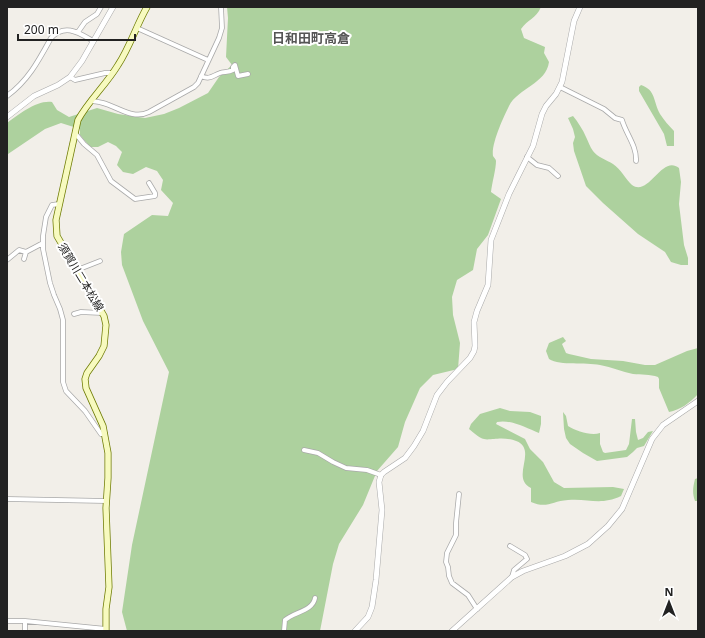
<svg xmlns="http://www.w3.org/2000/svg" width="705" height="638" font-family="'Noto Sans','Noto Sans JP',sans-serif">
<rect width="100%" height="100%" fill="#f2efe9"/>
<path fill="#add19e" d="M 227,7 L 541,7 C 536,19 528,19 521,29 L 524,38 L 545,47 L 544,53 L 549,62 C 546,84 518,88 509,106 C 504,116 491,144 493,156 C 494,158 496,159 496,161 C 496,169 492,183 491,192 L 501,199 L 488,235 L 477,249 L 473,270 L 457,280 L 452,297 L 453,315 L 460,343 L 458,369 L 433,375 L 420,388 L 405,422 L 398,447 L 377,471 L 363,505 L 339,544 L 333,564 L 320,631 L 127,631 L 122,612 L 132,545 L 169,372 L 143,321 L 122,265 L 121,252 L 124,234 L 152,215 L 168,216 L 173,203 L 161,190 L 163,180 L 157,171 L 146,167 L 133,174 L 123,172 L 117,165 L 122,152 L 116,146 L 108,142 L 98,147 L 90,147 L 80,135 L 80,129 L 61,123 L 45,129 L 8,154 L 7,157 L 7,123 C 20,114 36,100 52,102 L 57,110 L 69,117 L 97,108 L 118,114 L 145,118 L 164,114 L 179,108 L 208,93 L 219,77 L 232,65 L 226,57 L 228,18 Z
M 641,85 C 656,90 653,101 660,114 C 664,120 669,126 674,131 L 674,146 L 667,146 L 664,134 L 639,91 L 639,87 Z
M 573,116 C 578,122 583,130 586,137 C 588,141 590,147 593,151 C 597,157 607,160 613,164 C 621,169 626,180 632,185 C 649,197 662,154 679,168 L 681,182 L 679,204 L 684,245 L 688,258 L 688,265 L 681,265 L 671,262 L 665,252 L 638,234 L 603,203 L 586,186 L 574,151 L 573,143 L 575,137 L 573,129 L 568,118 Z
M 563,337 L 566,341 L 562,344 L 566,353 L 569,354 L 591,359 L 623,361 L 645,365 L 655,365 L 687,351 L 698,348 L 698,394 C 690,403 680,410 669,412 L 659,388 L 659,379 L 658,377 C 650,374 641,375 633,374 C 622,372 612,367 600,365 C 585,362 561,366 549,359 L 546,351 L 549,343 Z
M 500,408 L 510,411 L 530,412 L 541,416 L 541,424 L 539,433 C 526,428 511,419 497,422 L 496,424 L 525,439 L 530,449 L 543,462 L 554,482 L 564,488 L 613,487 L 624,489 L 621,496 C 600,506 588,498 568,500 C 552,501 547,509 531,502 L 531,488 C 513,479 531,458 523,446 C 518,438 502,438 494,439 C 491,439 487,440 484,439 C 479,438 473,432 469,429 L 471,424 L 480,414 Z
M 563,412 L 566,416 L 568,426 C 576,431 591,436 600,433 L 600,444 L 603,452 L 605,453 L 626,450 L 629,444 L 632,419 L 635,419 L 636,432 L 638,440 L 643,438 L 648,432 L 653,431 L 644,446 L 637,448 L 633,452 L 627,457 L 597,461 L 583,453 L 570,444 L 566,438 L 564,429 Z
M 698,478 L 698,501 L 695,501 C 692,493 693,487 695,479 Z"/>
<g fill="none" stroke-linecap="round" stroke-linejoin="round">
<defs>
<path id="minor" d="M 137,28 L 208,60
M 78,32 L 85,22 L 97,14 L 101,7
M 201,76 C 210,80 212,76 220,73 C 224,71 228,73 233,70 L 233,67 L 235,65 L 238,76 L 248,74
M 70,77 L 75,80 L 105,73 L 113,73
M 560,87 L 604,109 L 615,118 L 622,120 C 626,134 637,146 636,161
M 7,96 C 28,81 39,60 51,38 C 65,23 79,33 93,41
M 91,101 C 95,101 99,102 103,103 C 118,107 133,120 149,112 L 194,87 L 198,83 L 219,38 L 222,28 L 221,7
M 75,133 L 84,144 L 97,155 L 111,181 L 135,199 L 155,196 L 155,193 L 149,183
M 527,157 L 537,165 L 549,168 L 558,176
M 59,204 L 52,205 L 46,217 L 43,236 L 43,249 L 50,283 L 54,295 L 60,309 L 63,320 L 63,382 L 66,391 L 85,411 L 101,434 L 105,434
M 24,259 L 26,252 L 43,243
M 7,260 L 19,250 L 26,252
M 77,270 L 100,261
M 74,314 L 81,312 L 102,313
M 304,450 L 318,453 L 333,462 L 346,468 L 367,470 L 381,475
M 459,494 L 456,523 L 456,535 L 447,553 L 446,562 L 448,567 L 449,576 L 452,583 L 468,595 L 477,609
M 7,499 L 106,501
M 510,546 L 525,555 L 527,559 L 514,570 L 512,577
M 7,621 L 25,621 L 106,629
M 25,631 L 25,621
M 284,631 L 285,620 C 294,612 313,611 315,598"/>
<path id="tertiary" d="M 7,117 L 34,96 L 58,85 L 70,77 L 82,61 L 113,7
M 355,631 L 368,617 L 372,607 L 376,580 L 382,510 L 379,482 L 381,475 L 384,472 L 405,458 L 414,446 L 423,431 L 437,395 L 447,382 L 470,358 L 474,351 L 475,346 L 474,322 L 477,311 L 488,285 L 491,240 L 509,194 L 533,146 L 542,114 L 546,106 L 556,94 L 562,82 L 574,21 L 580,7
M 452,631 L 512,577 L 523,571 L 565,556 L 588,544 L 608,526 L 622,509 L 652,439 L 663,425 L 698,401"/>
<path id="secondary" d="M 106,631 L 106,609 L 109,587 L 106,508 L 108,478 L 108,453 L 103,426 L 86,388 L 85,379 L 87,373 L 99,356 L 104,346 L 106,325 L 104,316 L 57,236 L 56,220 L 78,120 C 89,100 106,85 118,65 C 130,47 136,26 147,7"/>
</defs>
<use href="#minor" stroke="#a9a9a9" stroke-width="5.5"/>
<use href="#tertiary" stroke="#a9a9a9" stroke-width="6"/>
<use href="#secondary" stroke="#707d05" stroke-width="7"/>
<use href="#minor" stroke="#fff" stroke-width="4"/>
<use href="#tertiary" stroke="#fff" stroke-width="5"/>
<use href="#secondary" stroke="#f7fabf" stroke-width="5.5"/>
</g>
<g text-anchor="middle" stroke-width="4" stroke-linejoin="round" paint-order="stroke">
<g font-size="11" fill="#222" stroke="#fff">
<text transform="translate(81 277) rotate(59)" y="4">須賀川二本松線</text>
</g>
<g font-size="13" font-weight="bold" fill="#555" stroke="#fff">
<text x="311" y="43">日和田町高倉</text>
</g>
</g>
<rect width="705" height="638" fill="none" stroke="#222222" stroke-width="16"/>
<g transform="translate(669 602)" stroke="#ffffff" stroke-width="3" paint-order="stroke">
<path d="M0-3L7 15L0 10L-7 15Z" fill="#222222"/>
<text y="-6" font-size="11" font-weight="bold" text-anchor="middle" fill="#222222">N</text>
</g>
<path d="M18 34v6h117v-6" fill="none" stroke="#222222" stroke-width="2"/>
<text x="24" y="34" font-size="12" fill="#222222" stroke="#ffffff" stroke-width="3" paint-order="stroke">200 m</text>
</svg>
